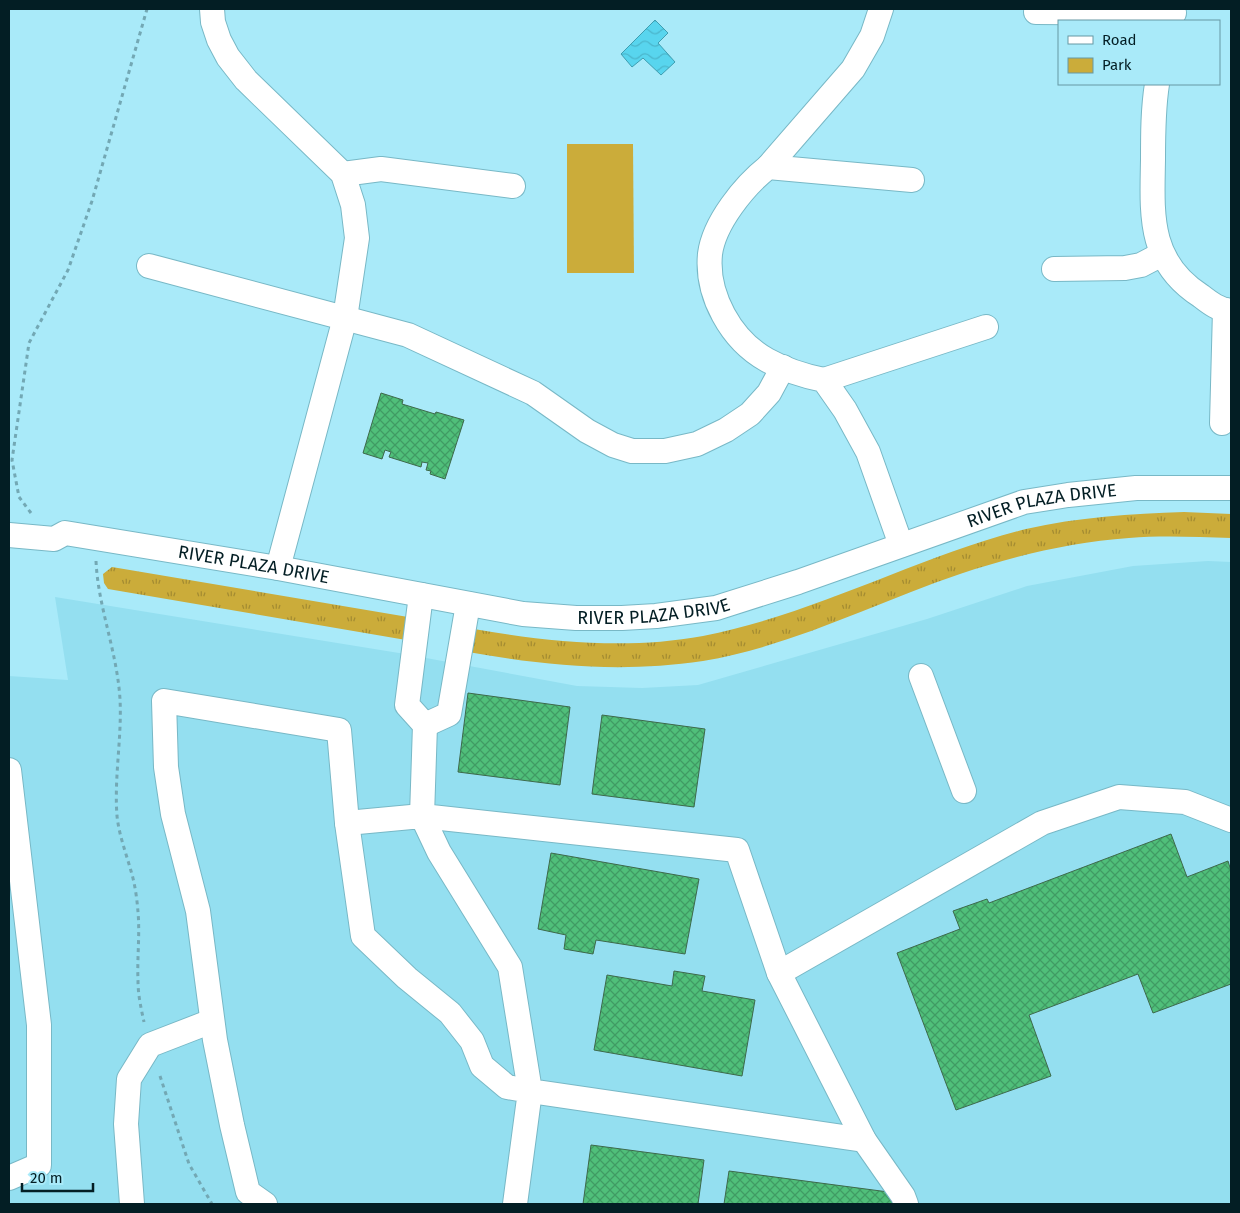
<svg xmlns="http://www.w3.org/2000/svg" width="1240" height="1213" font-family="'Fira Sans',sans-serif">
<defs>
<pattern id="grass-tufts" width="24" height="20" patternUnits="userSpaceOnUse" patternTransform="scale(1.25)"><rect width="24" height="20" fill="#cbac3a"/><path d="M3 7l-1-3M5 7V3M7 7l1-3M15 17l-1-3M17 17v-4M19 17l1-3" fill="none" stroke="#a38b31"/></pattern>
<pattern id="water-waves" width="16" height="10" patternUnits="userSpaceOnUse" patternTransform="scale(1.25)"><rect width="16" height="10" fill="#58d5ee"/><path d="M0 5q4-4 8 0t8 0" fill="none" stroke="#4bb6cc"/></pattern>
<pattern id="building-cross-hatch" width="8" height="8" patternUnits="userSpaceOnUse" patternTransform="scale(1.25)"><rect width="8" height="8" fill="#50bf7a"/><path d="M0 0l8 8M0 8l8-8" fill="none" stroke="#409b64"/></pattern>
</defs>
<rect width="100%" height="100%" fill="#a9eaf9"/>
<path fill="#94dff0" d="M 1208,561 L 1231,562 L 1231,1204 L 9,1204 L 9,676 L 68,680 L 55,597 L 399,653 L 577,686 L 642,688 L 698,685 L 927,619 L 1027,586 L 1133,566 Z"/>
<path fill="url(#grass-tufts)" d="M 1184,512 L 1231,514 L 1231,538 C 1197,537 1163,535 1129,538 C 1071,542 1014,556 960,574 C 874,603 793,646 703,661 C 621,673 548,666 468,652 L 474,629 C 550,642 627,650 703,636 C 816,614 916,557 1026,529 C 1078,517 1131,514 1184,512 Z
M 112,567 L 408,617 L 406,640 L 108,589 L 104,583 L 103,574 Z"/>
<path fill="#cbac3a" d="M 567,144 L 633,144 L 634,273 L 567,273 Z"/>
<path fill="url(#water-waves)" stroke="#3e9eb1" d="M 655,20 L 668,33 L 658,43 L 675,62 L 661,75 L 643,58 L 632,67 L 621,54 Z"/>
<path fill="url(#building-cross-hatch)" stroke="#3d694b" d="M 381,393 L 403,400 L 402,404 L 435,414 L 436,412 L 464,420 L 445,479 L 430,474 L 431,471 L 426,470 L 428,463 L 422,462 L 421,467 L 389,457 L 391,452 L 385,450 L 382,459 L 363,453 Z
M 468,693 L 570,707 L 560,785 L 458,772 Z
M 602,715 L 705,729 L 694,807 L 592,794 Z
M 1171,834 L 1187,877 L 1228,861 L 1231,871 L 1231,984 L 1153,1013 L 1138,974 L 1029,1015 L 1051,1076 L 956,1110 L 897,953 L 960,929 L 953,911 L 987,899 L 989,903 Z
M 551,853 L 699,879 L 685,954 L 596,940 L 593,954 L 564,949 L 566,935 L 538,929 Z
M 674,971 L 705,976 L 702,991 L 755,1000 L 742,1076 L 594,1050 L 607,975 L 672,986 Z
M 591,1145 L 704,1160 L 698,1204 L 583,1204 Z
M 729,1171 L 896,1193 L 895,1204 L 724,1204 Z"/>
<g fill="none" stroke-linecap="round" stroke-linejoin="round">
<defs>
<g id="minor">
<path d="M 212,9 L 213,22 L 219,40 L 228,57 L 246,80 L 343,174 L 353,205 L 357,238 L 345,318 L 278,568"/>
<path d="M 1036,12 L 1174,13"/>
<path d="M 1157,84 C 1153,109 1153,134 1153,160 C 1152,215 1148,262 1201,296 C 1210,303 1219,310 1231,311"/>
<path d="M 768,167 L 853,69 L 872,36 L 881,9"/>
<path d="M 343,174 L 381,169 L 513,186"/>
<path d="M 149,266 L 408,335 L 533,393 L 587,431 L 613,445 L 632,451 L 665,451 L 697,444 L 726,430 L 750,414 L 769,393 L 783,367"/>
<path d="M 1054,269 L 1125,268 L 1141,265 L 1162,254"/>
<path d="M 824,380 L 986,327"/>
<path d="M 1222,423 L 1225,310"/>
<path id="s1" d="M 9,535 L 54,539 L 65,533 L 278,568 L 523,614 L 576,618 L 622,618 L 656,616 L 716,608 L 798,582 L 1024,502 L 1068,495 L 1136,488 L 1231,488"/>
<path d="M 901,545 L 868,452 L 845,410 L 824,380 C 804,376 785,370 767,360 C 731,340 706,295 710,254 C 714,223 744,186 768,167 L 912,180"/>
<path d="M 421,595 L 407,705 L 425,725 L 422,816 L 737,850 L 779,973 L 864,1140 L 903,1196 L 906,1204"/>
<path d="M 921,676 L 964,791"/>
<path d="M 425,725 L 449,714 L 468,604"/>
<path d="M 9,770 L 39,1025 L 39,1165 L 9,1178"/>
<path d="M 347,823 L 422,816 L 439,852 L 510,967 L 530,1091 L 864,1140"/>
<path d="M 779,973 L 1042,823 L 1119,797 L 1185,802 L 1231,820"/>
<path d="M 132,1204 L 126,1124 L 129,1079 L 150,1045 L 212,1021"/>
<path d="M 265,1204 L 248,1192 L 232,1125 L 215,1040 L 198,911 L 173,814 L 166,767 L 164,701 L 339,730 L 347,823 L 363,936 L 407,978 L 450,1013 L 472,1041 L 482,1066 L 507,1087 L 530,1091 L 515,1204"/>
</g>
</defs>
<use href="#minor" stroke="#78b8c6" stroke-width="26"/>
<path stroke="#73a8b4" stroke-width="3" stroke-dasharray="4 4" stroke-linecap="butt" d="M 31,513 L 19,497 L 12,460 L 29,343 L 68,270 L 92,201 L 147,9
M 96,561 C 98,607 117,651 120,699 C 122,738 114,777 117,816 C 119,835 126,853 131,871 C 135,884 137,899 138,912 C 140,935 137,958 138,981 C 138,995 141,1008 144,1022
M 160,1076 L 189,1164 L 212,1204"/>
<use href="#minor" stroke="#fff" stroke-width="24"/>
</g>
<g text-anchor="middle" stroke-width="5" stroke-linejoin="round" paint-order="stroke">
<g font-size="18" fill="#031e24" stroke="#a9eaf9">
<text dy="6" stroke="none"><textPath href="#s1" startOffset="1059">RIVER PLAZA DRIVE</textPath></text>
<text dy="6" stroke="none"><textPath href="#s1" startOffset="249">RIVER PLAZA DRIVE</textPath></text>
<text dy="6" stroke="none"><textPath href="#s1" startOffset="654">RIVER PLAZA DRIVE</textPath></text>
</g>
</g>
<rect width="1240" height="1213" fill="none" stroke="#031e24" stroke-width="20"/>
<rect x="1058" y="20" width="162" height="65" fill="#a9eaf9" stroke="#6798a4"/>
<rect x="1068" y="36" width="25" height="8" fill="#ffffff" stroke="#6798a4"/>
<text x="1102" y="45" font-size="15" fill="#031e24">Road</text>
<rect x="1068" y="58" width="25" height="15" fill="#cbac3a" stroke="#6798a4"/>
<text x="1102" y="70" font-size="15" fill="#031e24">Park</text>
<path d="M22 1183v8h71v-8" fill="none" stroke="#031e24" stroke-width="2.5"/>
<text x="30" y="1183" font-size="15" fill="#031e24" stroke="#a9eaf9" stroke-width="4" paint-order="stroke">20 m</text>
</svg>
